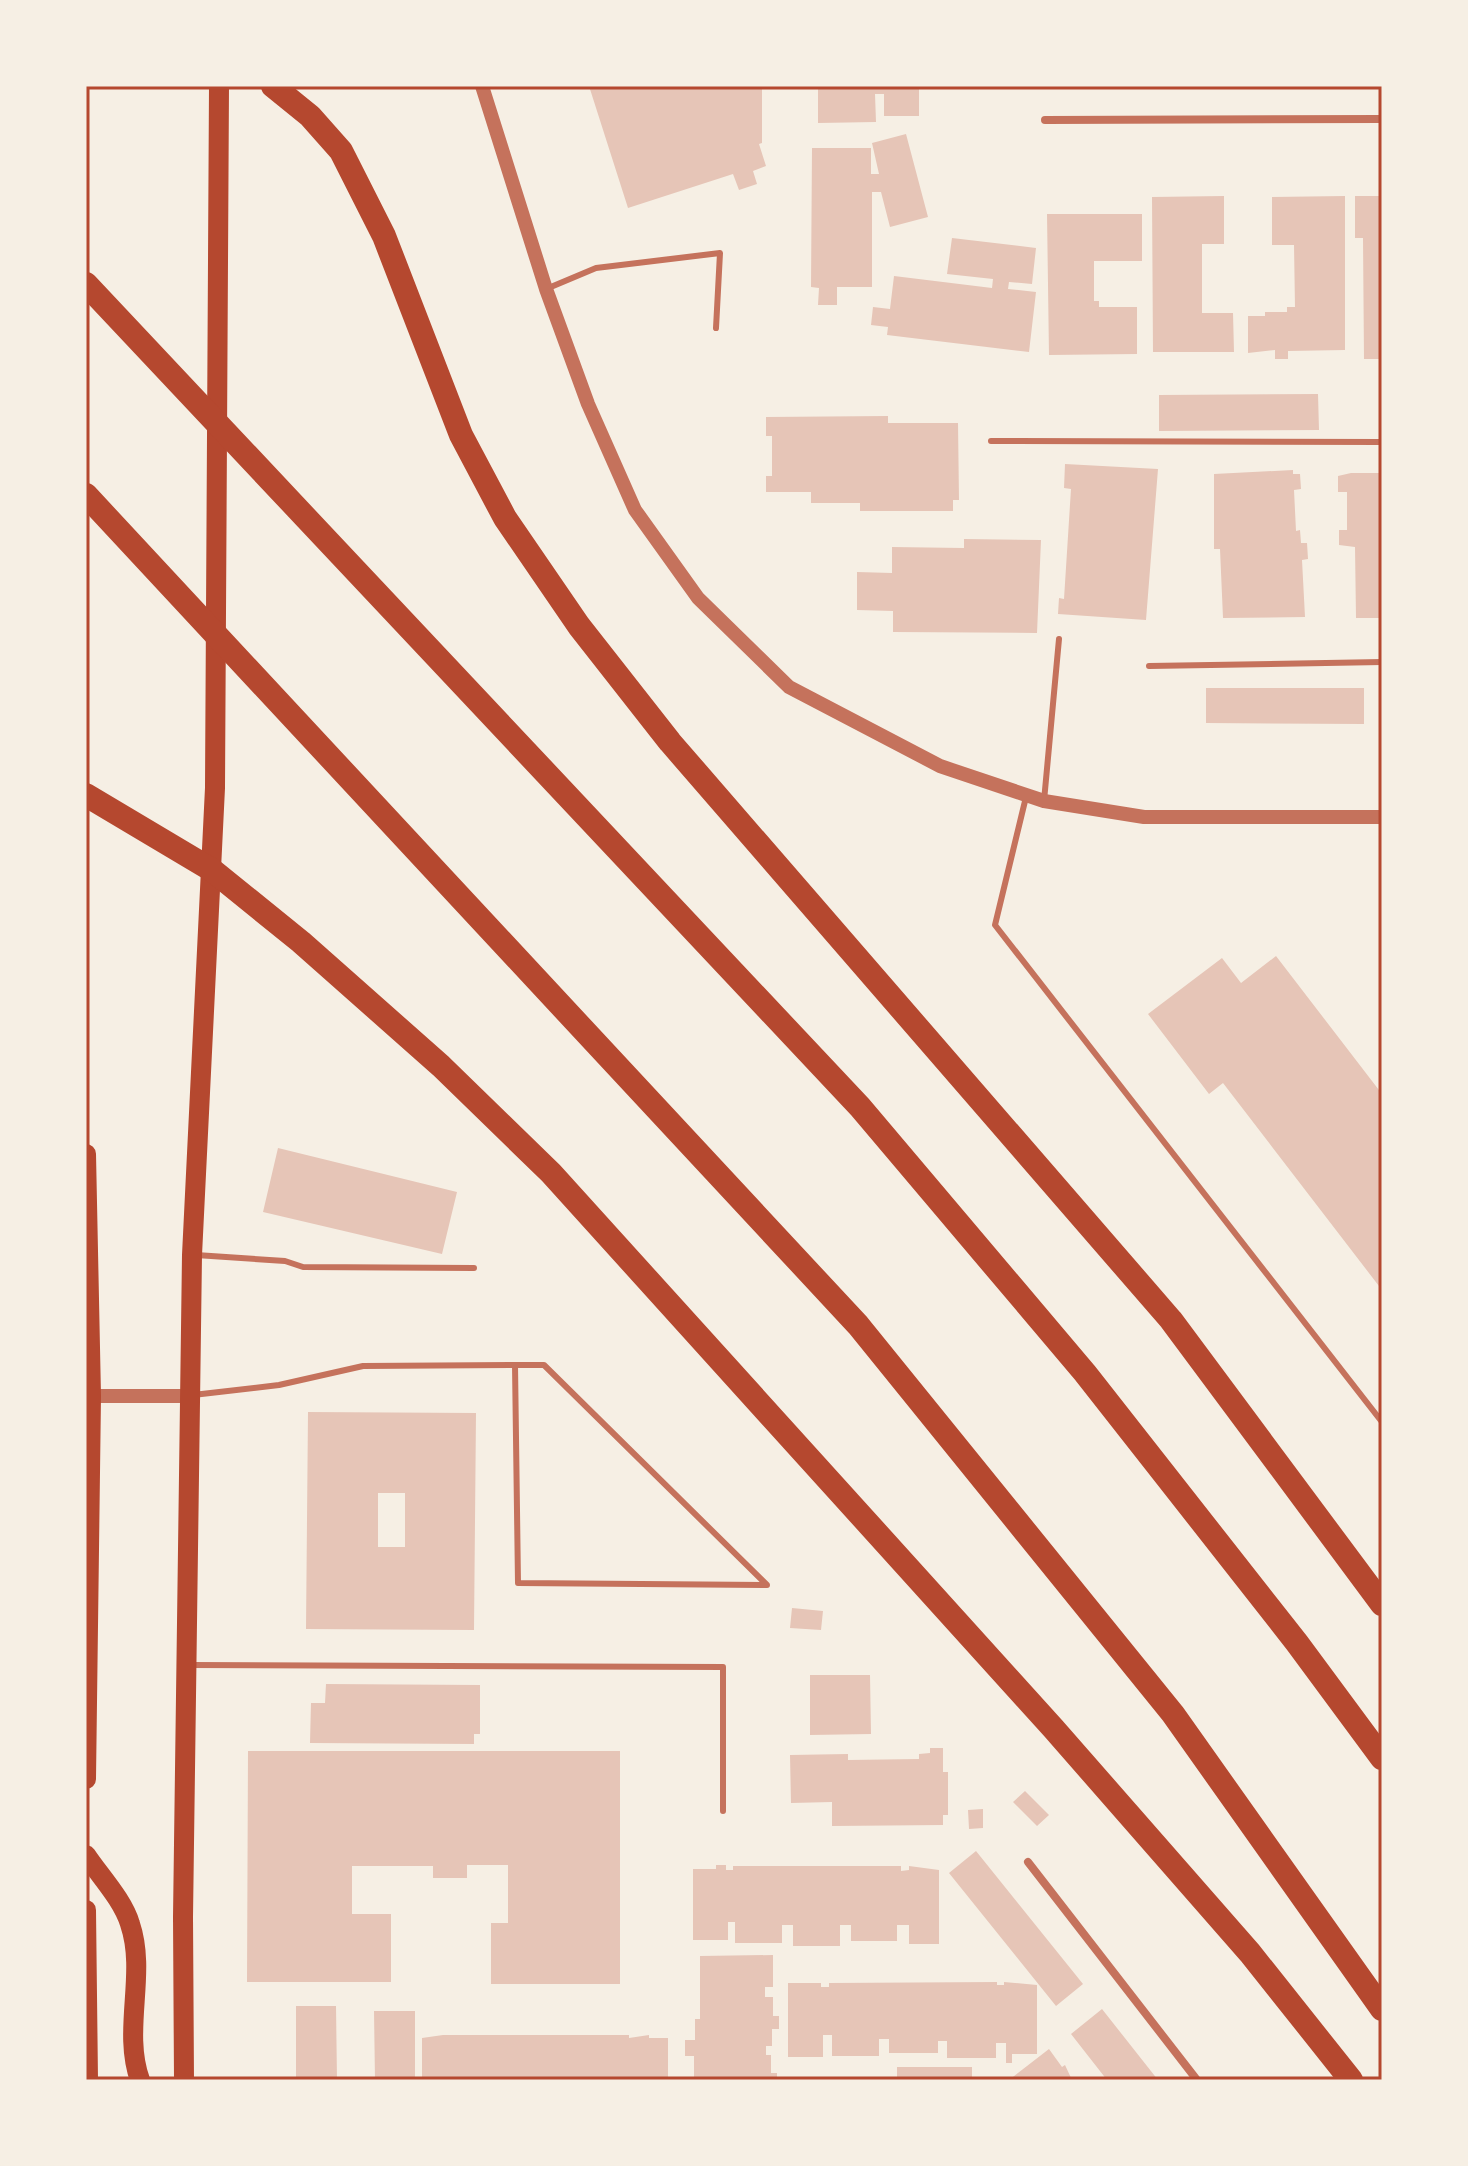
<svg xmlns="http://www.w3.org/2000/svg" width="1468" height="2166" font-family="Lato,sans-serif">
<rect width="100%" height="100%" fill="#f6efe4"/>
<path fill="#e6c5b7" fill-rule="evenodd" d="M 589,86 L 762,86 L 762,143 L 759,144 L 766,166 L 753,171 L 757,184 L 739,190 L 733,174 L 628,208 Z
M 818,86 L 919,86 L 919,116 L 884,116 L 884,94 L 875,94 L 876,122 L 818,123 Z
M 906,134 L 928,217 L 890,227 L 881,192 L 872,192 L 872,287 L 837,287 L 837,305 L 818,305 L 819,288 L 811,287 L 812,148 L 871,148 L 871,174 L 879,174 L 872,143 Z
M 1224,196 L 1224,244 L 1202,244 L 1202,313 L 1233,313 L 1234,352 L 1153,352 L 1152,197 Z
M 1345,196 L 1345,350 L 1288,351 L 1288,359 L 1275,359 L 1275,350 L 1248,353 L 1248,316 L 1265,316 L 1265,312 L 1287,312 L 1287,307 L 1295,307 L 1294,245 L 1272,245 L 1272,197 Z
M 1355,196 L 1382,196 L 1382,359 L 1364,359 L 1363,238 L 1355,238 Z
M 1047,214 L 1142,214 L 1142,261 L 1094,261 L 1094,301 L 1099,301 L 1099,307 L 1137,307 L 1137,354 L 1049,355 Z
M 952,238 L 1036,248 L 1032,284 L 1009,282 L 1008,289 L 1036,292 L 1029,352 L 887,335 L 888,327 L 871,325 L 873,307 L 890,309 L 894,276 L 992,288 L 993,279 L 947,274 Z
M 1318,394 L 1319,430 L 1159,431 L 1159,395 Z
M 888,416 L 888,423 L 958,423 L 959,500 L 953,500 L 953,511 L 860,511 L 860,503 L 811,503 L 811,492 L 766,492 L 766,476 L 772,476 L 772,436 L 766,436 L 766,417 Z
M 1065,464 L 1158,469 L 1146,620 L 1058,614 L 1059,598 L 1064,599 L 1071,489 L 1064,488 Z
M 1293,470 L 1293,474 L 1300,474 L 1301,489 L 1294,490 L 1296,531 L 1300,530 L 1301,543 L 1307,543 L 1308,559 L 1302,560 L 1305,617 L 1223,618 L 1220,549 L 1214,549 L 1214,474 Z
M 1351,473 L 1382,473 L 1382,618 L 1356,618 L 1355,547 L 1339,545 L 1339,530 L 1347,530 L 1347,492 L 1338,492 L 1338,476 Z
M 964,539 L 1041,540 L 1037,633 L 893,632 L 893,611 L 857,610 L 857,572 L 892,573 L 892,547 L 964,548 Z
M 1206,688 L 1364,688 L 1364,724 L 1206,723 Z
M 1276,956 L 1382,1094 L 1382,1290 L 1223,1083 L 1209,1094 L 1148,1014 L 1222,958 L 1241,983 Z
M 278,1148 L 457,1192 L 442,1254 L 263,1212 Z
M 308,1412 L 476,1413 L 474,1630 L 306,1629 ZM 378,1493 L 405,1493 L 405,1547 L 378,1547 Z
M 792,1608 L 823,1611 L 821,1630 L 790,1628 Z
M 810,1675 L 870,1675 L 871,1734 L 810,1735 Z
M 326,1684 L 480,1685 L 480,1734 L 474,1734 L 474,1744 L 310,1743 L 311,1703 L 325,1703 Z
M 930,1748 L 943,1748 L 943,1772 L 948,1772 L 948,1815 L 943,1815 L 943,1825 L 832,1826 L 832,1802 L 791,1803 L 790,1755 L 848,1754 L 848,1760 L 919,1759 L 919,1754 L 930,1753 Z
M 248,1751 L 620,1751 L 620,1984 L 491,1984 L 491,1923 L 508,1923 L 508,1865 L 467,1865 L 467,1878 L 433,1878 L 433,1866 L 352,1866 L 352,1914 L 391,1914 L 391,1982 L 247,1982 Z
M 1025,1791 L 1049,1815 L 1037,1826 L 1013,1802 Z
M 983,1809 L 983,1828 L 969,1829 L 968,1810 Z
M 976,1851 L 1083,1984 L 1056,2006 L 949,1873 Z
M 716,1865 L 726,1865 L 726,1870 L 733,1870 L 733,1866 L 901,1866 L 901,1871 L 909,1870 L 909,1866 L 939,1870 L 939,1944 L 909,1944 L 909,1925 L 897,1925 L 897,1941 L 851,1941 L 851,1925 L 840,1925 L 840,1946 L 793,1946 L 793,1925 L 782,1925 L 782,1943 L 735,1943 L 735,1922 L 728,1922 L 728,1940 L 693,1940 L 693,1869 L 716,1869 Z
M 773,1955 L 773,1987 L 765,1987 L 765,1997 L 773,1997 L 773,2016 L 779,2016 L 779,2029 L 772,2029 L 772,2046 L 766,2046 L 766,2055 L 771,2055 L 771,2073 L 777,2073 L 777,2080 L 694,2080 L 694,2056 L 685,2056 L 685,2040 L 695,2040 L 695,2019 L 700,2019 L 700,1956 Z
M 997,1982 L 997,1985 L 1004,1985 L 1004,1982 L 1037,1985 L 1037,2054 L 1012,2054 L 1012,2063 L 1006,2063 L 1006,2043 L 996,2043 L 996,2058 L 947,2058 L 947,2041 L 938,2041 L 938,2053 L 889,2053 L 889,2039 L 879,2039 L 879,2056 L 832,2056 L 832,2035 L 823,2035 L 823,2057 L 788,2057 L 788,1983 L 821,1983 L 821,1987 L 829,1987 L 829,1983 Z
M 296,2006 L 336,2006 L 337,2080 L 296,2080 Z
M 1102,2009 L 1158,2080 L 1107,2080 L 1071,2034 Z
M 374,2011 L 415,2011 L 415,2080 L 375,2080 Z
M 443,2035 L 629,2035 L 629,2038 L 649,2035 L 649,2038 L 668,2038 L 668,2080 L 422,2080 L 422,2038 Z
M 1049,2049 L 1062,2067 L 1065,2065 L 1072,2080 L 1009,2080 Z
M 897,2067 L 972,2067 L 972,2080 L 897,2080 Z"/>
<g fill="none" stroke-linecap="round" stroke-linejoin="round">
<path stroke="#c5725c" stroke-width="6" d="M 546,289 L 596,268 L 720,253 L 716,328
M 991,441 L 1382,442
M 1149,666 L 1382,662
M 1026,797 L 995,925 L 1382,1422
M 1044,801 L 1059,639
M 196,1255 L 285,1261 L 303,1267 L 474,1268
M 193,1395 L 279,1385 L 363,1366 L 515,1365 L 518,1583 L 767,1585 L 544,1365 L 515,1365
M 190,1665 L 723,1667 L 723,1811"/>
<path stroke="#c5725c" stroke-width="8" d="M 1045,120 L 1382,119
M 1028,1862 L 1197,2080"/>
<path stroke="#c5725c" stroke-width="14" d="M 482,86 L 546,289 L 588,404 L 635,510 L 698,598 L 789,687 L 940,766 L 1044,801 L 1144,817 L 1382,817
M 86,1396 L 189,1396"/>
<path stroke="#b5482f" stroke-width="20" d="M 86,1154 L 91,1396 L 86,1779
M 86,1855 C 100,1876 123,1900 130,1924 C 147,1974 122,2030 140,2080
M 86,1910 L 88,2080
M 184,2080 L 183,1917 L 192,1255 L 215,788 L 219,86"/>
<path stroke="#b5482f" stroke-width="24" d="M 273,86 L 310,116 L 341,151 L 384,236 L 461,435 L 505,518 L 579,626 L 670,742 L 1171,1320 L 1382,1604
M 86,284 L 860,1107 L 1085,1373 L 1297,1643 L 1382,1758
M 86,495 L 858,1325 L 1173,1714 L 1382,2009
M 86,795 L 212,870 L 301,942 L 441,1066 L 551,1173 L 1053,1728 L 1250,1953 L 1351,2080"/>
</g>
<rect width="1468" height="2166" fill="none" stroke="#f6efe4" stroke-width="176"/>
<rect x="88" y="88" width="1292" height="1990" fill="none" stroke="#b5482f" stroke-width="3"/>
</svg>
